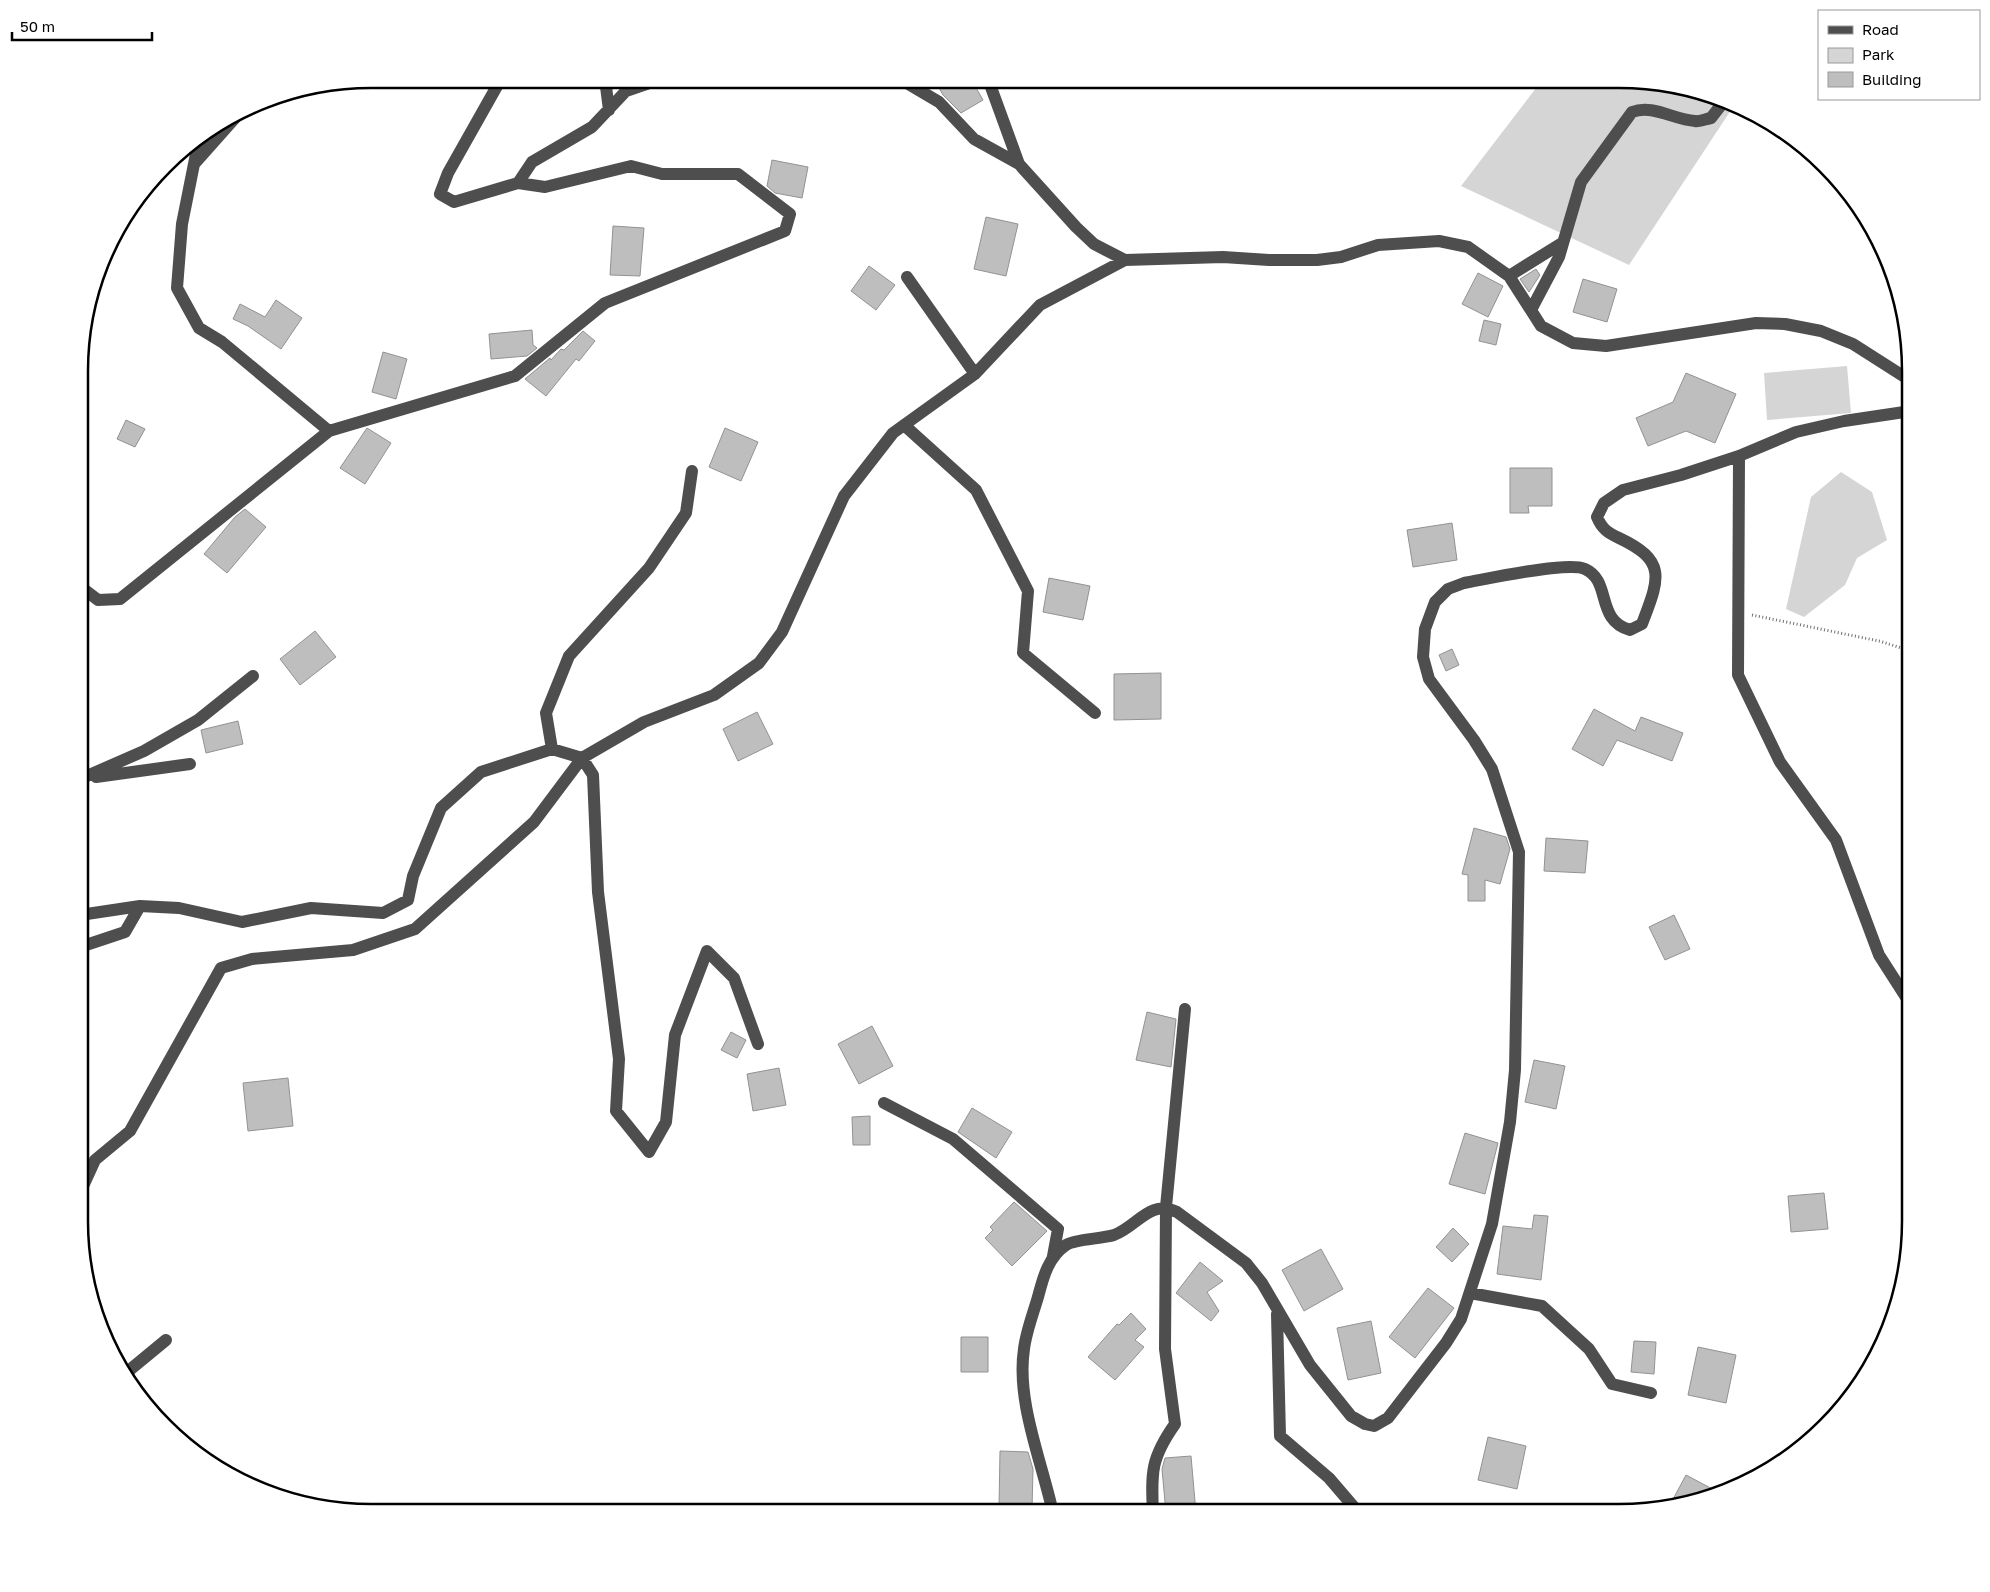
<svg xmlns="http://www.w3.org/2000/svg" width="1990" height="1592" font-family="'Golos Text',sans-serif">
<rect width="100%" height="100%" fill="#fff"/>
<path fill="#d5d5d5" d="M 1543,79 L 1638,79 L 1735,104 L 1629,265 L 1461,186 Z
M 1847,366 L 1851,413 L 1767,420 L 1764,373 Z
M 1841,472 L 1872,492 L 1887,540 L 1857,558 L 1845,585 L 1804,617 L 1786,609 L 1811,497 Z"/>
<path fill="#bebebe" stroke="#929292" d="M 934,79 L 971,79 L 983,100 L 961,113 L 943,95 Z
M 772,160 L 808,167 L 802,198 L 775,193 L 767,186 Z
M 986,217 L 1018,224 L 1006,276 L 974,269 Z
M 613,226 L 644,228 L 640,276 L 610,275 Z
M 869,266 L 895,285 L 876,310 L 851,291 Z
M 1536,269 L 1540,275 L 1529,292 L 1520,279 Z
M 1478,273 L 1503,286 L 1488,317 L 1462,304 Z
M 1583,279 L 1617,289 L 1607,322 L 1573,312 Z
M 276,300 L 302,318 L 281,349 L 248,326 L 233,319 L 240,304 L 265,317 Z
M 1484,320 L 1501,324 L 1496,345 L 1479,341 Z
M 532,330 L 533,345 L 537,348 L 527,356 L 491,359 L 489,334 Z
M 583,331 L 595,341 L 579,361 L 576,359 L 546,396 L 525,379 L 550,358 L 551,360 L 561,349 L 564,350 Z
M 383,352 L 407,359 L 396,399 L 372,392 Z
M 1686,373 L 1736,394 L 1715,443 L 1686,431 L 1648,446 L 1636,418 L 1673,402 Z
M 126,420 L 145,429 L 135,447 L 117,439 Z
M 367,428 L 391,443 L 365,484 L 340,468 Z
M 725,428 L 758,442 L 741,481 L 709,467 Z
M 1510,468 L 1552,468 L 1552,506 L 1528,506 L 1529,513 L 1510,513 Z
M 245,509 L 266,527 L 227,573 L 204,554 L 235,517 Z
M 1452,523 L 1457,560 L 1413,567 L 1407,530 Z
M 1049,578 L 1090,586 L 1083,620 L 1043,612 Z
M 315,631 L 336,657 L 300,685 L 280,659 Z
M 1452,649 L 1459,665 L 1446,671 L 1439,655 Z
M 1161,673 L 1161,719 L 1114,720 L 1114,674 Z
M 1594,709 L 1635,731 L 1641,717 L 1683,733 L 1672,761 L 1617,740 L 1603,766 L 1572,749 Z
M 757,712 L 773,744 L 738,761 L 723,729 Z
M 238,721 L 243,744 L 206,753 L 201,730 Z
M 1474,828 L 1506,837 L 1510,849 L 1500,884 L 1485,880 L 1485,901 L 1468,901 L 1468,875 L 1462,874 Z
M 1546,838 L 1588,841 L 1585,873 L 1544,871 Z
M 1674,915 L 1690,949 L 1665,960 L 1649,927 Z
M 1147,1012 L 1176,1019 L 1171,1067 L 1136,1060 Z
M 872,1026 L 893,1066 L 859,1084 L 838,1044 Z
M 731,1032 L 746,1040 L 737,1058 L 721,1050 Z
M 1534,1060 L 1565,1066 L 1556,1109 L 1525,1102 Z
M 779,1068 L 786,1105 L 753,1111 L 747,1074 Z
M 288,1078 L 293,1126 L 248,1131 L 243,1083 Z
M 972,1108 L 1012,1132 L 996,1158 L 958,1132 Z
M 870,1116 L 870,1145 L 853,1145 L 852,1117 Z
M 1465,1133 L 1498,1143 L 1485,1194 L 1449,1184 Z
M 1824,1193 L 1828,1229 L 1791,1232 L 1788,1196 Z
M 1014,1202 L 1047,1231 L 1012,1266 L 985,1238 L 993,1230 L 990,1227 Z
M 1534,1215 L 1548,1216 L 1541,1280 L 1497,1274 L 1503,1226 L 1532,1229 Z
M 1453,1228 L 1469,1244 L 1452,1262 L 1436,1247 Z
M 1321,1249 L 1343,1289 L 1304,1311 L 1282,1270 Z
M 1200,1262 L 1223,1281 L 1207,1292 L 1219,1311 L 1211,1321 L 1176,1293 Z
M 1428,1288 L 1454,1308 L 1415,1358 L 1389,1337 Z
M 1131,1313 L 1146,1329 L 1135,1340 L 1144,1347 L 1115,1380 L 1088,1357 L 1117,1324 L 1119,1325 Z
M 1371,1321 L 1381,1373 L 1348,1380 L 1337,1328 Z
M 961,1337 L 988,1337 L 988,1372 L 961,1372 Z
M 1634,1341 L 1656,1342 L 1654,1374 L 1631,1372 Z
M 1698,1347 L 1736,1355 L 1726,1403 L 1688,1395 Z
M 1488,1437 L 1526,1446 L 1517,1489 L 1478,1480 Z
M 1000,1451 L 1028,1452 L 1033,1469 L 1032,1509 L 999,1508 Z
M 1191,1456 L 1196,1513 L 1166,1513 L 1162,1469 L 1165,1458 Z
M 1686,1475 L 1720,1493 L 1671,1503 Z"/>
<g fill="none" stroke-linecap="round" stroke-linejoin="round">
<path stroke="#707070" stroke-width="3" stroke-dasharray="1 2.5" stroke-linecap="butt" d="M 1752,615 L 1879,641 L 1911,651
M 80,731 L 85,732 L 80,720"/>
<path stroke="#4e4e4e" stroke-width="12" d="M 501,79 L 448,173 L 440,194 L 454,202 L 518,183
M 605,79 L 609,110
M 900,79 L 939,102 L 974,139 L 1019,164
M 988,79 L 1019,164 L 1076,227 L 1094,244 L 1125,260 L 1223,257 L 1269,260 L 1317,260 L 1341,257 L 1378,245 L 1439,241 L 1468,247 L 1509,276 L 1541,326 L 1573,343 L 1606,346 L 1756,323 L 1785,324 L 1821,331 L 1853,344 L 1911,381
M 199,139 L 182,224 L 177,288 L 199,328 L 222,342 L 329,431 L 515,376 L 605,303 L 785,231 L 790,214 L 738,174 L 662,174 L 631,166 L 545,187 L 518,183 L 532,162 L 592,127 L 626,91 L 661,79
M 195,163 L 235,118
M 1509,276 L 1562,243
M 907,277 L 975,374
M 1531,310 L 1559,257 L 1581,182 L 1632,112 C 1653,104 1674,120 1695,121 C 1700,122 1706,119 1711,118 L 1725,100
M 904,425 L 976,490 L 1028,591 L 1023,653 L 1095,713
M 1739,456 L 1738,675 L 1780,762 L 1836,840 L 1879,955 L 1911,1005
M 81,587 L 98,600 L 120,599 L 329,431
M 552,749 L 546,713 L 569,656 L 649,568 L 686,513 L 692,471
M 96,777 L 190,764
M 80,779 L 144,751 L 198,720 L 253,676
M 140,906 L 179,908 L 242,922 L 311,908 L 383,913 L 408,900 L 413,876 L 441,808 L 481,772 L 552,749 L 582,758 L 593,775 L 598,892 L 619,1059 L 616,1111 L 649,1152 L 666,1122 L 675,1035 L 707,951 L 734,978 L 758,1044
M 80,947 L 125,932 L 140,906 L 80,915
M 884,1103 L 953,1139 L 1058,1229 L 1053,1256
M 79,1195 L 95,1160 L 130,1131 L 221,968 L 252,959 L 353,950 L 415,929 L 534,822 L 582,758 L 644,722 L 714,695 L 759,663 L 782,632 L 844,496 L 893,433 L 975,374 L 1040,305 L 1125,260
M 1470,1293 L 1542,1306 L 1589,1349 L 1612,1384 L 1651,1393
M 1277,1314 L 1280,1436 L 1329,1478 L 1359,1513
M 126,1373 L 166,1340
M 1053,1513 C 1042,1462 1016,1401 1024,1349 C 1026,1332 1033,1314 1038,1297 C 1043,1278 1048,1257 1066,1245 C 1075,1239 1101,1239 1114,1235 C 1138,1226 1149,1199 1177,1212 L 1246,1263 L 1262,1283 L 1310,1365 L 1351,1416 L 1365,1424 L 1374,1426 L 1388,1418 L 1446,1343 L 1461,1319 L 1492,1224 L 1510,1122 L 1515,1070 L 1519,852 L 1492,769 L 1474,740 L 1429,679 L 1423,657 L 1425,629 L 1435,602 L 1448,589 L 1464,583 C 1487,579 1567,561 1585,569 C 1612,581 1595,620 1630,630 L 1642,624 C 1659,579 1668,561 1619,538 C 1608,533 1602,529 1597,517 L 1604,503 L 1623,490 L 1681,475 L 1739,456 L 1796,432 L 1844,421 L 1911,411
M 1153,1513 C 1151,1472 1151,1458 1175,1424 L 1165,1349 L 1166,1207 L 1185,1009"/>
</g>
<path d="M0 0H1990V1592H0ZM371 88H1619A283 283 0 0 1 1902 371V1221A283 283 0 0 1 1619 1504H371A283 283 0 0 1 88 1221V371A283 283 0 0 1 371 88Z" fill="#fff" fill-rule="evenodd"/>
<path fill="none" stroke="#000" stroke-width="2.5" d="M371 88H1619A283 283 0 0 1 1902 371V1221A283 283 0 0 1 1619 1504H371A283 283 0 0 1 88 1221V371A283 283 0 0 1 371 88Z"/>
<rect x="1818" y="10" width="162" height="90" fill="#ffffff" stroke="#999999"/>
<rect x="1828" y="26" width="25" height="8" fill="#4e4e4e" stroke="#999999"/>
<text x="1862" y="35" font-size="15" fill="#000000">Road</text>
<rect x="1828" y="48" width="25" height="15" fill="#d5d5d5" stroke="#999999"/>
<text x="1862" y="60" font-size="15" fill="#000000">Park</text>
<rect x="1828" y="72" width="25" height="15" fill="#bebebe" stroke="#999999"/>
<text x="1862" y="85" font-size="15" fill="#000000">Building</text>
<path d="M12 32v8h140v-8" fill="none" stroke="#000000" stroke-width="2.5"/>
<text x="20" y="32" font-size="15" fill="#000000" stroke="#ffffff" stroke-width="4" paint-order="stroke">50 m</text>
</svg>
